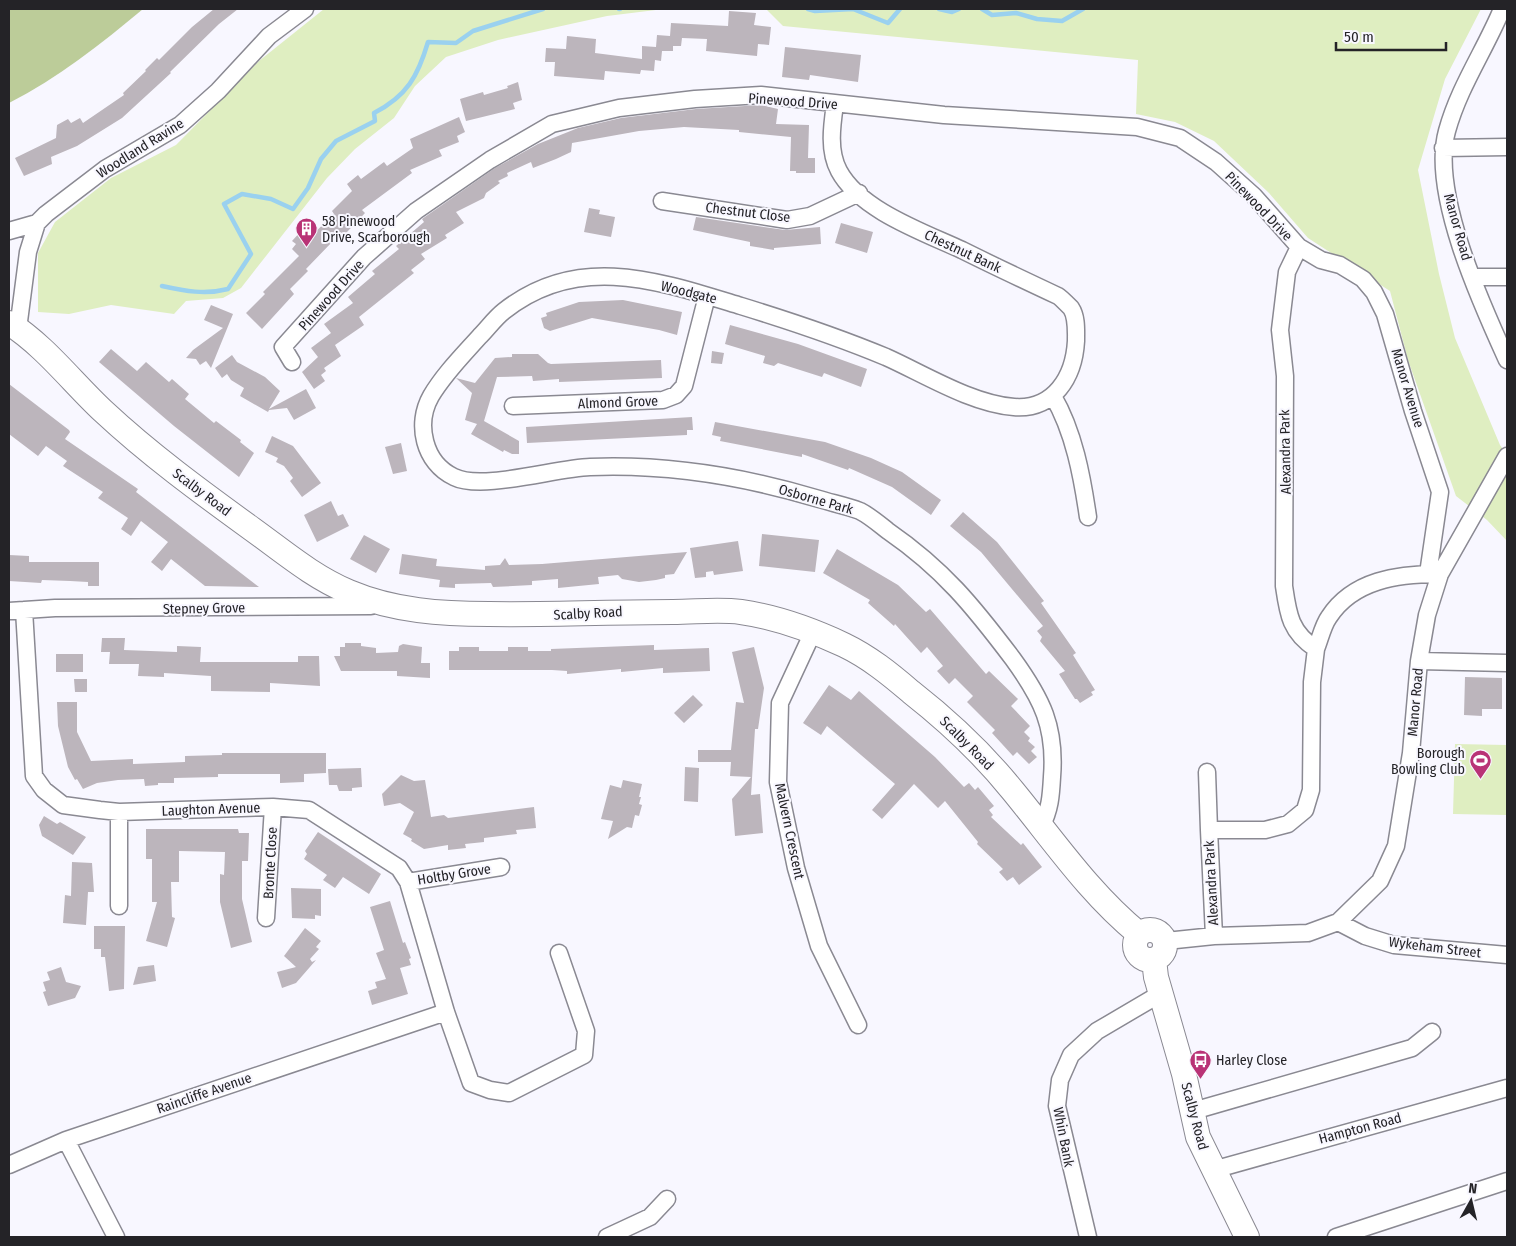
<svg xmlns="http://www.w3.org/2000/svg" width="1516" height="1246" font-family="'Fira Sans Condensed',sans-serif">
<rect width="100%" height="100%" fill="#f8f7ff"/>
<path fill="#dfeec1" d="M 324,9 L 664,9 L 607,16 L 498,40 L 446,57 L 415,86 L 394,118 L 355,149 L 327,178 L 241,288 L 223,298 L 186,301 L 174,314 L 111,305 L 69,314 L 38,312 L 38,253 L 55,222 L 111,178 L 176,145 L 259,61 Z
M 766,9 L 1481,9 L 1445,79 L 1418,170 L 1439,274 L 1455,338 L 1500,445 L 1507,455 L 1507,541 L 1487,520 L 1456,496 L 1408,360 L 1390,291 L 1308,238 L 1269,193 L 1214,141 L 1175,122 L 1136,114 L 1138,60 L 783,26 Z
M 1455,744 L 1507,745 L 1507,815 L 1453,814 Z"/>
<path fill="#bccc99" d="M 16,9 L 143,9 C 101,44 58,78 9,103 L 9,10 Z"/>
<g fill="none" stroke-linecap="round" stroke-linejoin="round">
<path stroke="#9ad1ef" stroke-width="4.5" d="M 619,9 L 620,9
M 808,9 L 815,11 L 853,9 L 888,23 L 900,9
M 939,9 L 952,12 L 959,9
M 982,9 L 992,15 L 1016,13 L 1037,19 L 1062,21 L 1083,9
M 162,286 C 185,291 205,295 228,289 L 251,254 L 224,204 L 242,194 L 271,199 L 293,209 L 308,188 L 321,159 L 336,141 L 375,121 L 374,113 C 407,96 418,76 428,42 L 456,43 L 473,31 L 543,9"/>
</g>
<path fill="#bcb5bc" d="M 214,9 L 238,9 L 219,24 L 170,72 L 171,73 L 122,118 L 77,146 L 51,157 L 52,164 L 24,176 L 15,158 L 56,138 L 57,125 L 68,119 L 71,123 L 80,118 L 83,123 L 124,95 L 123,93 L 146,71 L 145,70 L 157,58 L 159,60 L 192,27 Z
M 729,11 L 756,13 L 754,25 L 771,27 L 769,45 L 758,44 L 757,56 L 706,51 L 707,39 L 682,38 L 681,46 L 673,46 L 673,51 L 662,51 L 661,61 L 655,60 L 654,71 L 641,70 L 640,74 L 605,71 L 604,80 L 554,76 L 555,62 L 545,62 L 546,48 L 566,49 L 567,36 L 596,39 L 595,53 L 642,59 L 642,46 L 656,47 L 657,35 L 670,36 L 671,23 L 728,26 Z
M 785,47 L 861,55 L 858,82 L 810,75 L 809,80 L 782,77 Z
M 518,82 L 522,100 L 513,103 L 515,109 L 466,121 L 460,99 L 483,92 L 484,95 L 508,88 L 507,86 Z
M 761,105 L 778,109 L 776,124 L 809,125 L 808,158 L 815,158 L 815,173 L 796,173 L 796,171 L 790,171 L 791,137 L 739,132 L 739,130 L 684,127 L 639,131 L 572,143 L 571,152 L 556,159 L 533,168 L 531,162 L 507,173 L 508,176 L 498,181 L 500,183 L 486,193 L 484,198 L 456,212 L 464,223 L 445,235 L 447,238 L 421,254 L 425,259 L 411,270 L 414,273 L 359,317 L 364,325 L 335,345 L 341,356 L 324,368 L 326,371 L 321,375 L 325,381 L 314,389 L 302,372 L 318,357 L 311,348 L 331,333 L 324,324 L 353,303 L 348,297 L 375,274 L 372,271 L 399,249 L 396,246 L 424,222 L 422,219 L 495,168 L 538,144 L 578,128 L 621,118 L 696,109 Z
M 459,117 L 465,132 L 457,136 L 459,142 L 439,150 L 442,156 L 410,170 L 412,173 L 362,210 L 365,213 L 347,232 L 336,243 L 333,241 L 306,269 L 308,271 L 290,289 L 294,294 L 262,329 L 246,313 L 265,294 L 263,292 L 299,256 L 292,249 L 296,244 L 292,241 L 302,230 L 310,237 L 334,214 L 332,211 L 352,191 L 347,184 L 358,175 L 361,179 L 384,162 L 387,166 L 413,148 L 410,139 Z
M 589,208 L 600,210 L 599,214 L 615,217 L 611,237 L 584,232 Z
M 696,217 L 785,230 L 820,227 L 821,244 L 774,248 L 774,250 L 750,246 L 750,242 L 693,230 Z
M 841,223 L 873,232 L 867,253 L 835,243 Z
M 623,300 L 682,312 L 677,335 L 659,330 L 592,318 L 550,331 L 544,328 L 541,318 L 547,316 L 546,313 L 579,302 Z
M 211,305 L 233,314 L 211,368 L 206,361 L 200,365 L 196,359 L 186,358 L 193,350 L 223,328 L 204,320 Z
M 730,325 L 798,344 L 867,369 L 861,387 L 824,373 L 822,377 L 778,363 L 774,366 L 763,363 L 765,356 L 725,344 Z
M 111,349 L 137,371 L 146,362 L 169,382 L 172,379 L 189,394 L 185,399 L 214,423 L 216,421 L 241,440 L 240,442 L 254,453 L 239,477 L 174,426 L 99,362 Z
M 712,351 L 724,353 L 722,364 L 711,363 Z
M 512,354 L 538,354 L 548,363 L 551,364 L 661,360 L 662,378 L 559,382 L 559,379 L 533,381 L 532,376 L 497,377 L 484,421 L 519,441 L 519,454 L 512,454 L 504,450 L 503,452 L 471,434 L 477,424 L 465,420 L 472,393 L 456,378 L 475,383 L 495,358 L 512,357 Z
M 232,355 L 237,362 L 265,377 L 280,391 L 269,409 L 306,389 L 316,408 L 294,420 L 287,408 L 269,410 L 268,412 L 240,396 L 244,388 L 231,380 L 227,374 L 222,378 L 215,368 Z
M 9,384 L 69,430 L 70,432 L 65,439 L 138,489 L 136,492 L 259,587 L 205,586 L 171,559 L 162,571 L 151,562 L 168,542 L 141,521 L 131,536 L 121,529 L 128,518 L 98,498 L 103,492 L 63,466 L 67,461 L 46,446 L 38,456 L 9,434 Z
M 692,417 L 693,430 L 687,430 L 687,435 L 527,443 L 526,427 Z
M 715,422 L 825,442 L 871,458 L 902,472 L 941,500 L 931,515 L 892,487 L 849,468 L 848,470 L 802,454 L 802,457 L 720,441 L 721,437 L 712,435 Z
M 272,436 L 293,446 L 321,483 L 302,497 L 290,481 L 293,478 L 284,466 L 276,462 L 278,458 L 265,452 Z
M 401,443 L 407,471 L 393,474 L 385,447 Z
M 331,501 L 338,516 L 343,514 L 349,526 L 317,542 L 304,515 Z
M 963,512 L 997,542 L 1044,601 L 1041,603 L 1076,653 L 1073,655 L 1095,690 L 1091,692 L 1093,695 L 1080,703 L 1077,699 L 1075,699 L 1059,674 L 1065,671 L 1040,641 L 1042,637 L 1037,631 L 1043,626 L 981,552 L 950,526 Z
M 762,534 L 819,540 L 815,572 L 759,566 Z
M 364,535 L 390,549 L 376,573 L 350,559 Z
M 738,541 L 743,571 L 714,575 L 713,571 L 706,572 L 706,577 L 695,578 L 690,548 Z
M 837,549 L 898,585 L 926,612 L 930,609 L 986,674 L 989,671 L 1018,699 L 1011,706 L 1030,726 L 1024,732 L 1030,738 L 1028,741 L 1035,747 L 1031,751 L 1037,757 L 1029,764 L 1017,752 L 1013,756 L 992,733 L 995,730 L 967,702 L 973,696 L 955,678 L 949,684 L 937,671 L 943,666 L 927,647 L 921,653 L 895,624 L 894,626 L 868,603 L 870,600 L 823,573 Z
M 687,552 L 674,574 L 665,575 L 665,578 L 656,580 L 639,582 L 622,579 L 618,575 L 598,577 L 599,584 L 558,588 L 558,579 L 532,581 L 532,585 L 493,587 L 491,583 L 455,584 L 455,588 L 439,587 L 440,580 L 399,574 L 402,554 L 437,559 L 436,566 L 485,570 L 485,566 L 500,565 L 505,558 L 509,565 L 542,564 Z
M 9,555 L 29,556 L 29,562 L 99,562 L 99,586 L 88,586 L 88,582 L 70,581 L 42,580 L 41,583 L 9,581 Z
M 102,638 L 125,638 L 124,650 L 177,652 L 177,646 L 201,647 L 200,662 L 298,662 L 298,656 L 319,656 L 320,686 L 270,683 L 270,692 L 211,691 L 211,676 L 164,673 L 164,677 L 138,676 L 139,664 L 109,664 L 110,652 L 101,652 Z
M 345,643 L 361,643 L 361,646 L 376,648 L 376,653 L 398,652 L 399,646 L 403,644 L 422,647 L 421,663 L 430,663 L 430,678 L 397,676 L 397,671 L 341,671 L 334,656 L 340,656 L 340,647 L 345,647 Z
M 654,645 L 654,650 L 709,648 L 710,671 L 663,673 L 663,668 L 621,672 L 621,669 L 567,674 L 567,671 L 552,670 L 449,670 L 449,651 L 459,651 L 459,647 L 479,647 L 479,651 L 508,651 L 508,647 L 528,647 L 528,651 L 551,651 L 551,649 Z
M 754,647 L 764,688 L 758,729 L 755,729 L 751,795 L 760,794 L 763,833 L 735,836 L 732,799 L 751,777 L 730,776 L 731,762 L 698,762 L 698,750 L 731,750 L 736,702 L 744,703 L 732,652 Z
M 56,654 L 83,654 L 83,672 L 56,672 Z
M 1465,677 L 1502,678 L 1502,709 L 1482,709 L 1482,716 L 1464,715 Z
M 74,679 L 87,679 L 87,692 L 75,692 Z
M 829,685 L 851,700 L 859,691 L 935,757 L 964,787 L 969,783 L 975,790 L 978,787 L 994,806 L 989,810 L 993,815 L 991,817 L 1021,845 L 1023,843 L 1042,867 L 1019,885 L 1013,877 L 1007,881 L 999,872 L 1003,869 L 977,844 L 978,842 L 945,801 L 938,808 L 914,784 L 882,819 L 872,810 L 895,784 L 827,726 L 821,735 L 803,723 Z
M 693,695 L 703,705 L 684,723 L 674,713 Z
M 57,702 L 77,702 L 77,732 L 91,761 L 133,759 L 133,764 L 185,762 L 185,756 L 222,755 L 222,753 L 326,753 L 326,773 L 304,774 L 304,782 L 280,783 L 280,774 L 218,774 L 218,777 L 174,778 L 174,783 L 158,783 L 158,785 L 145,786 L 144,779 L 118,780 L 97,783 L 83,789 L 77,779 L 75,780 L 68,767 L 58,726 Z
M 685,767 L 699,768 L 698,802 L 684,801 Z
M 361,768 L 362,787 L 352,788 L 352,791 L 339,791 L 337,785 L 329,785 L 328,769 Z
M 401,775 L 414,781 L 425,780 L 431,817 L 444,815 L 448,818 L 534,807 L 536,828 L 516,830 L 517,834 L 484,838 L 484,842 L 465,844 L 466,848 L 448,850 L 448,845 L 424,849 L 411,841 L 412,839 L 403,834 L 414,812 L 400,803 L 384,806 L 382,794 Z
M 623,780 L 642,784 L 639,797 L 641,797 L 639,804 L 642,805 L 639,816 L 635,815 L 632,828 L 627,827 L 608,839 L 613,821 L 601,819 L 610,785 L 621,788 Z
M 44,816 L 57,824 L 60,822 L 86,837 L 73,855 L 42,836 L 39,825 Z
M 146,829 L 238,829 L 239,833 L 249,833 L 248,861 L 242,861 L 242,899 L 252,942 L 231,948 L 220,902 L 220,874 L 224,875 L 225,852 L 179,851 L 179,882 L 171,882 L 172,917 L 175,918 L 167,947 L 146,941 L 157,902 L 152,902 L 152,859 L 146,859 Z
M 318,832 L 381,874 L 369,894 L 343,877 L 335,888 L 323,880 L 327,875 L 304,859 L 307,854 L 305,851 Z
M 72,862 L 92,863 L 94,892 L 88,892 L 86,925 L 63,923 L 65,895 L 71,896 Z
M 291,888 L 321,889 L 321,916 L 315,915 L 315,919 L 292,918 Z
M 390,901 L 403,943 L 405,942 L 411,958 L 409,959 L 411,965 L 400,968 L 408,994 L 372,1005 L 368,991 L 377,988 L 375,982 L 386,979 L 376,953 L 384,950 L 370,907 Z
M 94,926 L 125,926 L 124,989 L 109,991 L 105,957 L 101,957 L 101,949 L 94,949 Z
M 305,928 L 321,941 L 316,947 L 319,949 L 310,959 L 312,962 L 316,960 L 296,983 L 282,988 L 277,972 L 296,967 L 284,956 Z
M 154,965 L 156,981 L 133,985 L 138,967 Z
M 61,967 L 66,982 L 81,986 L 75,998 L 48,1006 L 43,992 L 46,991 L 43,982 L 50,980 L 47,972 Z"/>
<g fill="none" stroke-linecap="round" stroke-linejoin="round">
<defs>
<path id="minor" d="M 1502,9 C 1485,50 1459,87 1447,131 C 1430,192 1481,303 1507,360
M 835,104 C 832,125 828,151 839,171 C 860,210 923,232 962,250 C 994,266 1026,281 1058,296 C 1060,297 1069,306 1071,308 C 1077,317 1076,330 1076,341 C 1074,377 1054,410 1014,407 C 972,404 924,374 886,357 C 838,337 790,321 741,306 C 659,281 578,252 504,311 C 495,318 488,328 480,336 C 463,355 444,374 431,396 C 415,424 424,463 454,477 C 482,491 556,468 590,467 C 666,464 746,477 819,499 C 832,503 847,506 860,511 C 870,516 879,524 888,531 C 943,569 973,606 1013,659 C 1042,699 1056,727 1052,777 C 1051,796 1050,810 1041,827
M 1443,148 L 1507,147
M 662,201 L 787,220 L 810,216 L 859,193
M 9,231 L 37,223
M 1473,277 L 1507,277
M 18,329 L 28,252 L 37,223 L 46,214 L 105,169 L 180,125 L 218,91 L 269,36 L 305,9
M 292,362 L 283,347 L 364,257 L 416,211 L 490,160 L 552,124 L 619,108 L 695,99 L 761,95 L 944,115 L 1137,127 L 1180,138 L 1216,162 L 1254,196 L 1299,247 L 1321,260 L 1340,265 L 1363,279 L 1374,292 L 1385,314 L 1413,411 L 1440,492 L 1428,574
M 1053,396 C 1074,432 1082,476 1088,517
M 513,406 L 663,400 L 676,395 L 684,386 L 707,296
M 24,610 L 34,776 L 44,790 L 63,805 L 100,810 L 119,812 L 273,807 L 309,810 L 399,868 L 408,882 L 446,1012 L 471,1083 L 490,1090 L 509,1093 L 584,1055 L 586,1031 L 559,953
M 9,611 L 55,608 L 371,606
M 813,632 L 780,703 L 778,782 L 796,868 L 819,946 L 858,1025
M 1316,649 C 1320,639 1323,625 1329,617 C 1353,580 1398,574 1438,574
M 1419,661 L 1507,663
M 1207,772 L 1209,830
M 408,882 L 501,867
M 119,906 L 119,812
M 266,918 L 273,807
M 1338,922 L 1365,936 L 1394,945 L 1507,955
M 1214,936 L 1209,830 L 1265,830 L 1288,824 L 1305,810 L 1311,790 L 1312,682 L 1316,649 C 1290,632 1288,614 1284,586 L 1285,376 L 1280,330 L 1287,272 L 1299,247
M 1166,941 L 1214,936 L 1308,933 L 1338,922 L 1380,881 L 1396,846 L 1411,753 L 1419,661 L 1427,615 L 1440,574 L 1507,456
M 1193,1111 L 1412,1048 L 1432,1032
M 9,1165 L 66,1140
M 1213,1170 L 1507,1088
M 116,1237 L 66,1140 L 446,1012
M 607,1237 L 650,1217 L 667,1199
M 1088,1237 L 1057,1106 L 1060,1080 L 1071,1055 L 1097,1031 L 1160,994
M 1336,1237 L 1507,1181"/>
<path id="highway" d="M 9,323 C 45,346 72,382 103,411 C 149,454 201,492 252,529 C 284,552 313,577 349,592 C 394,611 442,614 489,614 C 551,615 612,612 673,612 C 696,612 718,609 741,612 C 776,617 812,630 844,645 C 869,657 890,674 911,692 C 948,721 984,755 1013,791 C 1054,841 1089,893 1139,934
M1135 945a15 15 0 1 1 30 0a15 15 0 1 1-30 0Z
M 1154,960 L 1156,977 L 1184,1074 L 1198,1137 L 1247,1237"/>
</defs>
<use href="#minor" stroke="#8a8992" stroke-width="19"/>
<use href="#highway" stroke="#8a8992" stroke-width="26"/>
<use href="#minor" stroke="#fff" stroke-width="16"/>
<use href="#highway" stroke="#fff" stroke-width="24"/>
</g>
<defs>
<symbol id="building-pin" viewBox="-11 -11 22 30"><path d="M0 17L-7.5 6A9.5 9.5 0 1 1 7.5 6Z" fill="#b93376" stroke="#f8f7ff"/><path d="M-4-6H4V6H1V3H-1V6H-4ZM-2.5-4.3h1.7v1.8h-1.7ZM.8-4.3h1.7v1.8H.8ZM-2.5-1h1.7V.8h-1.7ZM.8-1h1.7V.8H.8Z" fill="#fff"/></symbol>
<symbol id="stadium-pin" viewBox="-11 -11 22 30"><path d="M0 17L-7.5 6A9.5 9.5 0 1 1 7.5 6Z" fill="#b93376" stroke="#f8f7ff"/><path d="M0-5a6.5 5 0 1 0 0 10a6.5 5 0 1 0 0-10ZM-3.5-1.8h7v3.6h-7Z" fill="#fff"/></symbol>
<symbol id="bus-pin" viewBox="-11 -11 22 30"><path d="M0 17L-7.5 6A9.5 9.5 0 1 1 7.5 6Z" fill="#b93376" stroke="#f8f7ff"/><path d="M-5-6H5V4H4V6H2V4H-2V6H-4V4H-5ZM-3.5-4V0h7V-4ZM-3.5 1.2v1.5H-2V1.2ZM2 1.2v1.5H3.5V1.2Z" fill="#fff"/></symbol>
</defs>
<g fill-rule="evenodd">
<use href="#building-pin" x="294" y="216" width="25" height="34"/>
<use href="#stadium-pin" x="1468" y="748" width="25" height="34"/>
<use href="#bus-pin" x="1188" y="1048" width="25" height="34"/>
</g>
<g text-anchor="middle" stroke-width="4" stroke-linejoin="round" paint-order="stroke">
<g font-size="14" fill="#242327" stroke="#f8f7ff">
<text transform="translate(793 101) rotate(4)" y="5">Pinewood Drive</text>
<text transform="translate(140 148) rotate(-32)" y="5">Woodland Ravine</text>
<text transform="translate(1259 206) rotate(46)" y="5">Pinewood Drive</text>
<text transform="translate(748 212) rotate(7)" y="5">Chestnut Close</text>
<text transform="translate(1458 227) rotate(74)" y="5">Manor Road</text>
<text transform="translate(963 251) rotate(25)" y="5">Chestnut Bank</text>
<text transform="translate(689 292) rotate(14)" y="5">Woodgate</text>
<text transform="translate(331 295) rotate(-48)" y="5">Pinewood Drive</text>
<text transform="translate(1408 388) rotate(73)" y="5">Manor Avenue</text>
<text transform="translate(618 402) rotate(-2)" y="5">Almond Grove</text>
<text transform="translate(1285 452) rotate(-91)" y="5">Alexandra Park</text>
<text transform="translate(202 492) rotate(37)" y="5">Scalby Road</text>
<text transform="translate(816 499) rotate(16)" y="5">Osborne Park</text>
<text transform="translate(204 608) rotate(-1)" y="5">Stepney Grove</text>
<text transform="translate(588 613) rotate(-3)" y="5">Scalby Road</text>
<text transform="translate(1415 702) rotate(-85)" y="5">Manor Road</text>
<text transform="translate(967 743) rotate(45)" y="5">Scalby Road</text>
<text transform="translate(211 809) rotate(-2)" y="5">Laughton Avenue</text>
<text transform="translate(790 831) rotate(78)" y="5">Malvern Crescent</text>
<text transform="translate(270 863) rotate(-87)" y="5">Bronte Close</text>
<text transform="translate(454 874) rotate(-9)" y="5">Holtby Grove</text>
<text transform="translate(1211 883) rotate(-93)" y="5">Alexandra Park</text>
<text transform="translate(1435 947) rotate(7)" y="5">Wykeham Street</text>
<text transform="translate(204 1093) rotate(-19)" y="5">Raincliffe Avenue</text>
<text transform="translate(1195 1116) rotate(75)" y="5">Scalby Road</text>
<text transform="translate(1360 1128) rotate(-15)" y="5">Hampton Road</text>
<text transform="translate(1064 1137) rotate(79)" y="5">Whin Bank</text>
</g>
<g font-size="14" fill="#242327" stroke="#f8f7ff" text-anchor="start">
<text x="322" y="226">58 Pinewood<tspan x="322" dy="16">Drive, Scarborough</tspan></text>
<text x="1465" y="758" text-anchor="end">Borough<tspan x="1465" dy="16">Bowling Club</tspan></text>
<text x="1216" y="1065">Harley Close</text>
</g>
</g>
<rect width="1516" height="1246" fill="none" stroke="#242327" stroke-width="20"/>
<g transform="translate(1471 1201) rotate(8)" stroke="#f8f7ff" stroke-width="4" paint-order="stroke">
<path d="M0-4L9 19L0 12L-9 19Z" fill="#242327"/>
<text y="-8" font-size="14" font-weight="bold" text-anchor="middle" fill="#242327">N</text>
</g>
<path d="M1336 42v8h110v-8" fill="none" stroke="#242327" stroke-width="2.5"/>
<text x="1344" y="42" font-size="15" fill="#242327" stroke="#f8f7ff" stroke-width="4" paint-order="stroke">50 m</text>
</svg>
